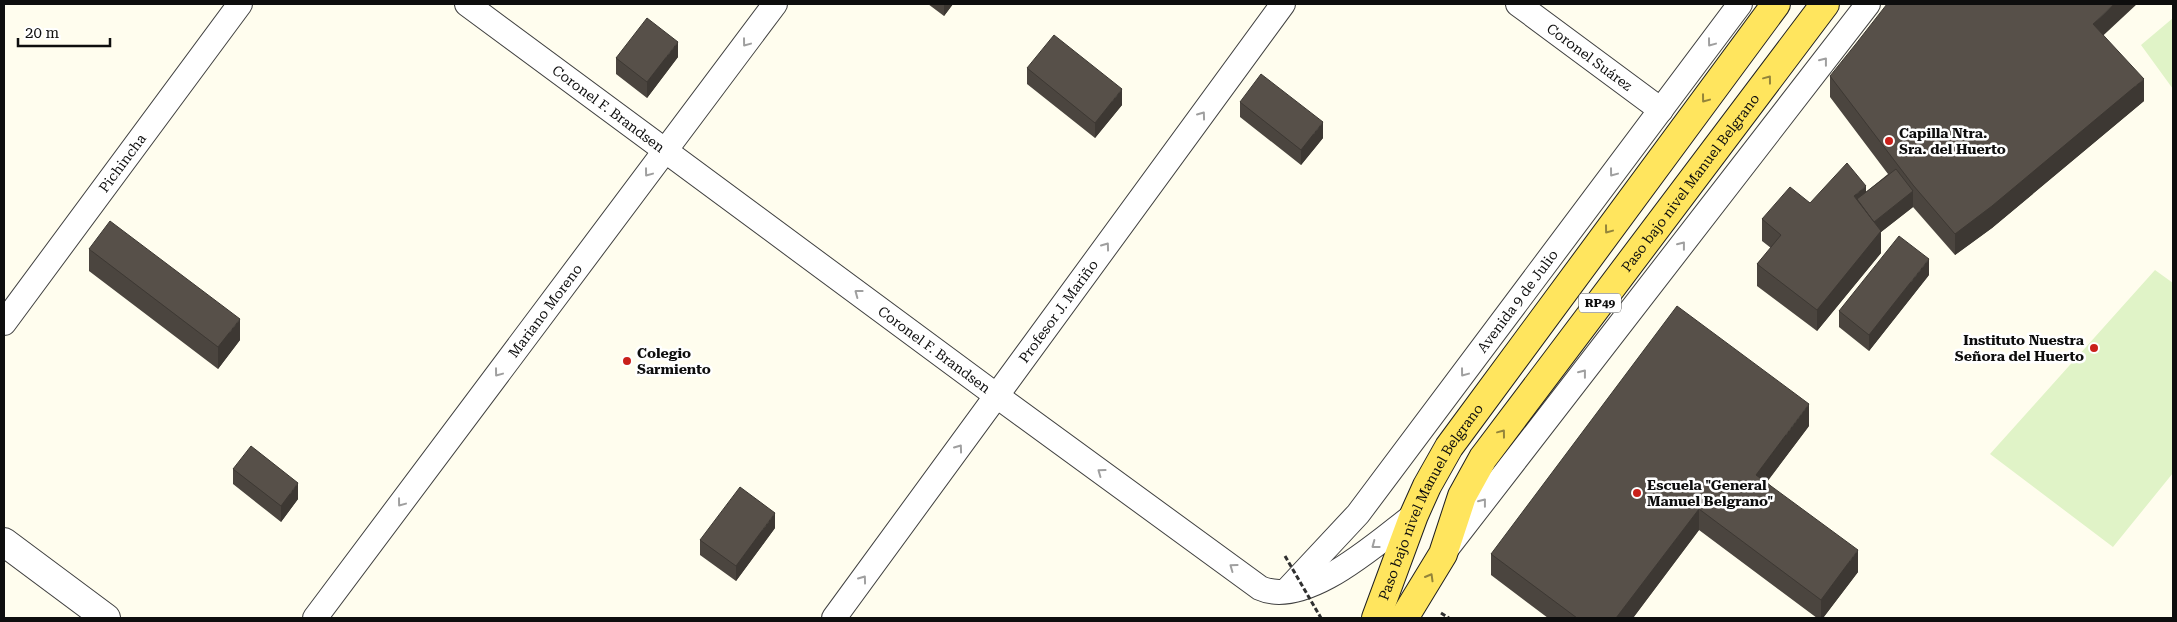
<svg xmlns="http://www.w3.org/2000/svg" width="2177" height="622" font-family="'Roboto Serif',serif">
<rect width="100%" height="100%" fill="#fffdee"/>
<path fill="#e0f3c7" d="M 2173,18 L 2173,89 L 2141,45 Z
M 2155,270 L 2173,283 L 2173,473 L 2113,547 L 1990,454 Z"/>
<g fill="none" stroke-linecap="round" stroke-linejoin="round">
<defs>
<g id="minor">
<path id="s1" d="M 467,4 L 997,396 L 1260,588 C 1306,609 1379,541 1414,515"/>
<path id="s2" d="M 1518,4 L 1661,110"/>
<path id="s3" d="M 4,323 L 240,4"/>
<path d="M 1448,547 L 1868,4"/>
<path id="s4" d="M 1287,590 L 1358,514 L 1740,4"/>
<path id="s5" d="M 315,618 L 775,4"/>
<path id="s6" d="M 834,618 L 1283,4"/>
</g>
<path id="tertiary" d="M 4,542 L 106,618"/>
<g id="primary">
<path id="s7" d="M 1376,618 L 1414,515 L 1427,486 L 1449,447 L 1776,4"/>
<path id="s8" d="M 1404,618 L 1443,554 L 1462,496 L 1483,458 L 1825,4"/>
</g>
</defs>
<use href="#minor" stroke="#414141" stroke-width="26"/>
<use href="#tertiary" stroke="#414141" stroke-width="30"/>
<use href="#primary" stroke="#1f1f1f" stroke-width="30"/>
<path stroke="#303030" stroke-width="3" stroke-dasharray="5 2.5" stroke-linecap="butt" d="M 1441,613 L 1449,618"/>
<use href="#minor" stroke="#fff" stroke-width="24"/>
<use href="#tertiary" stroke="#fff" stroke-width="28"/>
<use href="#primary" stroke="#ffe55e" stroke-width="28"/>
<path stroke="#303030" stroke-width="3" stroke-dasharray="5 2.5" stroke-linecap="butt" d="M 1285,556 L 1321,618"/>
</g>
<path fill="#4b453f" d="M 928,4 L 953,4 L 944,16 Z
M 2103,35 L 2144,101 L 1992,228 L 1955,255 L 1913,207 L 1881,232 L 1881,253 L 1817,331 L 1757,286 L 1757,264 L 1771,248 L 1762,241 L 1762,219 L 1810,203 L 1866,192 L 1888,174 L 1830,97 L 1830,76 Z
M 678,57 L 647,98 L 616,74 L 616,58 Z
M 1027,68 L 1122,105 L 1095,138 L 1027,84 Z
M 1240,102 L 1323,138 L 1301,165 L 1240,117 Z
M 89,249 L 240,340 L 218,369 L 89,271 Z
M 1929,275 L 1869,351 L 1839,327 L 1839,311 Z
M 1809,426 L 1767,482 L 1858,572 L 1823,618 L 1817,618 L 1699,530 L 1633,618 L 1548,618 L 1491,575 L 1491,554 Z
M 233,469 L 298,499 L 281,522 L 233,484 Z
M 775,528 L 736,581 L 700,555 L 700,540 Z"/>
<path fill="#3d3833" d="M 944,4 L 953,4 L 944,16 Z
M 2114,4 L 2137,4 L 2093,45 L 2093,24 Z
M 678,42 L 678,57 L 647,98 L 647,82 Z
M 2144,79 L 2144,101 L 1992,228 L 1955,255 L 1955,234 Z
M 1122,89 L 1122,105 L 1095,138 L 1095,123 Z
M 1323,122 L 1323,138 L 1301,165 L 1301,150 Z
M 1866,186 L 1866,207 L 1862,211 L 1854,196 Z
M 1913,191 L 1913,207 L 1881,232 L 1881,253 L 1817,331 L 1817,310 L 1872,224 Z
M 1929,259 L 1929,275 L 1869,351 L 1869,335 Z
M 240,319 L 240,340 L 218,369 L 218,347 Z
M 1809,404 L 1809,426 L 1756,496 L 1756,475 Z
M 298,483 L 298,499 L 281,522 L 281,506 Z
M 1699,509 L 1699,530 L 1633,618 L 1616,618 Z
M 775,513 L 775,528 L 736,581 L 736,566 Z
M 1858,550 L 1858,572 L 1823,618 L 1821,618 L 1821,600 Z"/>
<path fill="#575049" stroke="#3d3833" d="M 1887,4 L 2114,4 L 2093,24 L 2144,79 L 1992,206 L 1955,234 L 1913,185 L 1830,76 L 1855,45 Z
M 647,18 L 678,42 L 647,82 L 616,58 Z
M 1054,35 L 1122,89 L 1095,123 L 1027,68 Z
M 1261,74 L 1323,122 L 1301,150 L 1240,102 Z
M 1847,163 L 1866,186 L 1854,196 L 1881,231 L 1817,310 L 1757,264 L 1781,235 L 1762,219 L 1790,187 L 1810,203 Z
M 1896,169 L 1913,191 L 1874,222 L 1857,199 Z
M 110,221 L 240,319 L 218,347 L 89,249 Z
M 1899,236 L 1929,259 L 1869,335 L 1839,311 Z
M 1677,306 L 1809,404 L 1756,475 L 1858,550 L 1821,600 L 1699,509 L 1616,618 L 1577,618 L 1491,554 Z
M 251,446 L 298,483 L 281,506 L 233,469 Z
M 740,487 L 775,513 L 736,566 L 700,540 Z"/>
<defs><path id="oneway-chevron" d="M-2-3.5L2.5 0L-2 3.5" fill="none" stroke-width="1.6" stroke-linecap="round" stroke-linejoin="round" transform="scale(1.25)"/></defs>
<g stroke="#9f9f9f">
<use href="#oneway-chevron" transform="translate(746 43) rotate(127)"/>
<use href="#oneway-chevron" transform="translate(1711 43) rotate(127)"/>
<use href="#oneway-chevron" transform="translate(1824 61) rotate(-52)"/>
<use href="#oneway-chevron" transform="translate(1202 115) rotate(-54)"/>
<use href="#oneway-chevron" transform="translate(648 173) rotate(127)"/>
<use href="#oneway-chevron" transform="translate(1613 173) rotate(127)"/>
<use href="#oneway-chevron" transform="translate(1682 245) rotate(-52)"/>
<use href="#oneway-chevron" transform="translate(1106 246) rotate(-54)"/>
<use href="#oneway-chevron" transform="translate(858 293) rotate(-143)"/>
<use href="#oneway-chevron" transform="translate(498 373) rotate(127)"/>
<use href="#oneway-chevron" transform="translate(1464 373) rotate(127)"/>
<use href="#oneway-chevron" transform="translate(1583 373) rotate(-52)"/>
<use href="#oneway-chevron" transform="translate(959 448) rotate(-54)"/>
<use href="#oneway-chevron" transform="translate(1101 472) rotate(-144)"/>
<use href="#oneway-chevron" transform="translate(1483 502) rotate(-52)"/>
<use href="#oneway-chevron" transform="translate(401 503) rotate(127)"/>
<use href="#oneway-chevron" transform="translate(1375 545) rotate(143)"/>
<use href="#oneway-chevron" transform="translate(1233 567) rotate(-144)"/>
<use href="#oneway-chevron" transform="translate(863 579) rotate(-54)"/>
</g>
<g stroke="#93843a">
<use href="#oneway-chevron" transform="translate(1768 79) rotate(-53)"/>
<use href="#oneway-chevron" transform="translate(1705 99) rotate(127)"/>
<use href="#oneway-chevron" transform="translate(1608 230) rotate(127)"/>
<use href="#oneway-chevron" transform="translate(1502 433) rotate(-53)"/>
<use href="#oneway-chevron" transform="translate(1430 577) rotate(-60)"/>
</g>
<g fill="#c9201a" stroke="#fff" stroke-width="2">
<circle cx="1889" cy="141" r="5"/>
<circle cx="2094" cy="348" r="5"/>
<circle cx="627" cy="361" r="5"/>
<circle cx="1637" cy="493" r="5"/>
</g>
<g text-anchor="middle" stroke-width="5" stroke-linejoin="round" paint-order="stroke">
<rect fill="#fff" stroke="#565656" stroke-width="1" x="1579" y="293.5" width="42" height="19" rx="4"/>
<g font-size="12" font-weight="bold" fill="#0e0e0e">
<text x="1600" y="307">RP49</text>
</g>
<g font-size="14" fill="#0e0e0e" stroke="#fff">
<text dy="5" stroke="none"><textPath href="#s2" startOffset="89">Coronel Suárez</textPath></text>
<text dy="5" stroke="none"><textPath href="#s1" startOffset="176">Coronel F. Brandsen</textPath></text>
<text dy="5" stroke="none"><textPath href="#s3" startOffset="199">Pichincha</textPath></text>
<text dy="5" stroke="none"><textPath href="#s8" startOffset="524">Paso bajo nivel Manuel Belgrano</textPath></text>
<text dy="5" stroke="none"><textPath href="#s4" startOffset="370">Avenida 9 de Julio</textPath></text>
<text dy="5" stroke="none"><textPath href="#s5" startOffset="384">Mariano Moreno</textPath></text>
<text dy="5" stroke="none"><textPath href="#s6" startOffset="380">Profesor J. Mariño</textPath></text>
<text dy="5" stroke="none"><textPath href="#s1" startOffset="581">Coronel F. Brandsen</textPath></text>
<text dy="5" stroke="none"><textPath href="#s7" startOffset="129">Paso bajo nivel Manuel Belgrano</textPath></text>
</g>
<g font-size="14" font-weight="bold" fill="#0e0e0e" stroke="#fff" text-anchor="start">
<text x="1899" y="138">Capilla Ntra.<tspan x="1899" dy="16">Sra. del Huerto</tspan></text>
<text x="2084" y="345" text-anchor="end">Instituto Nuestra<tspan x="2084" dy="16">Señora del Huerto</tspan></text>
<text x="637" y="358">Colegio<tspan x="637" dy="16">Sarmiento</tspan></text>
<text x="1647" y="490">Escuela "General<tspan x="1647" dy="16">Manuel Belgrano"</tspan></text>
</g>
</g>
<rect width="2177" height="622" fill="none" stroke="#0e0e0e" stroke-width="10"/>
<path d="M18 38v8h92v-8" fill="none" stroke="#0e0e0e" stroke-width="2.5"/>
<text x="25" y="38" font-size="15" fill="#0e0e0e" stroke="#ffffff" stroke-width="4" paint-order="stroke">20 m</text>
</svg>
